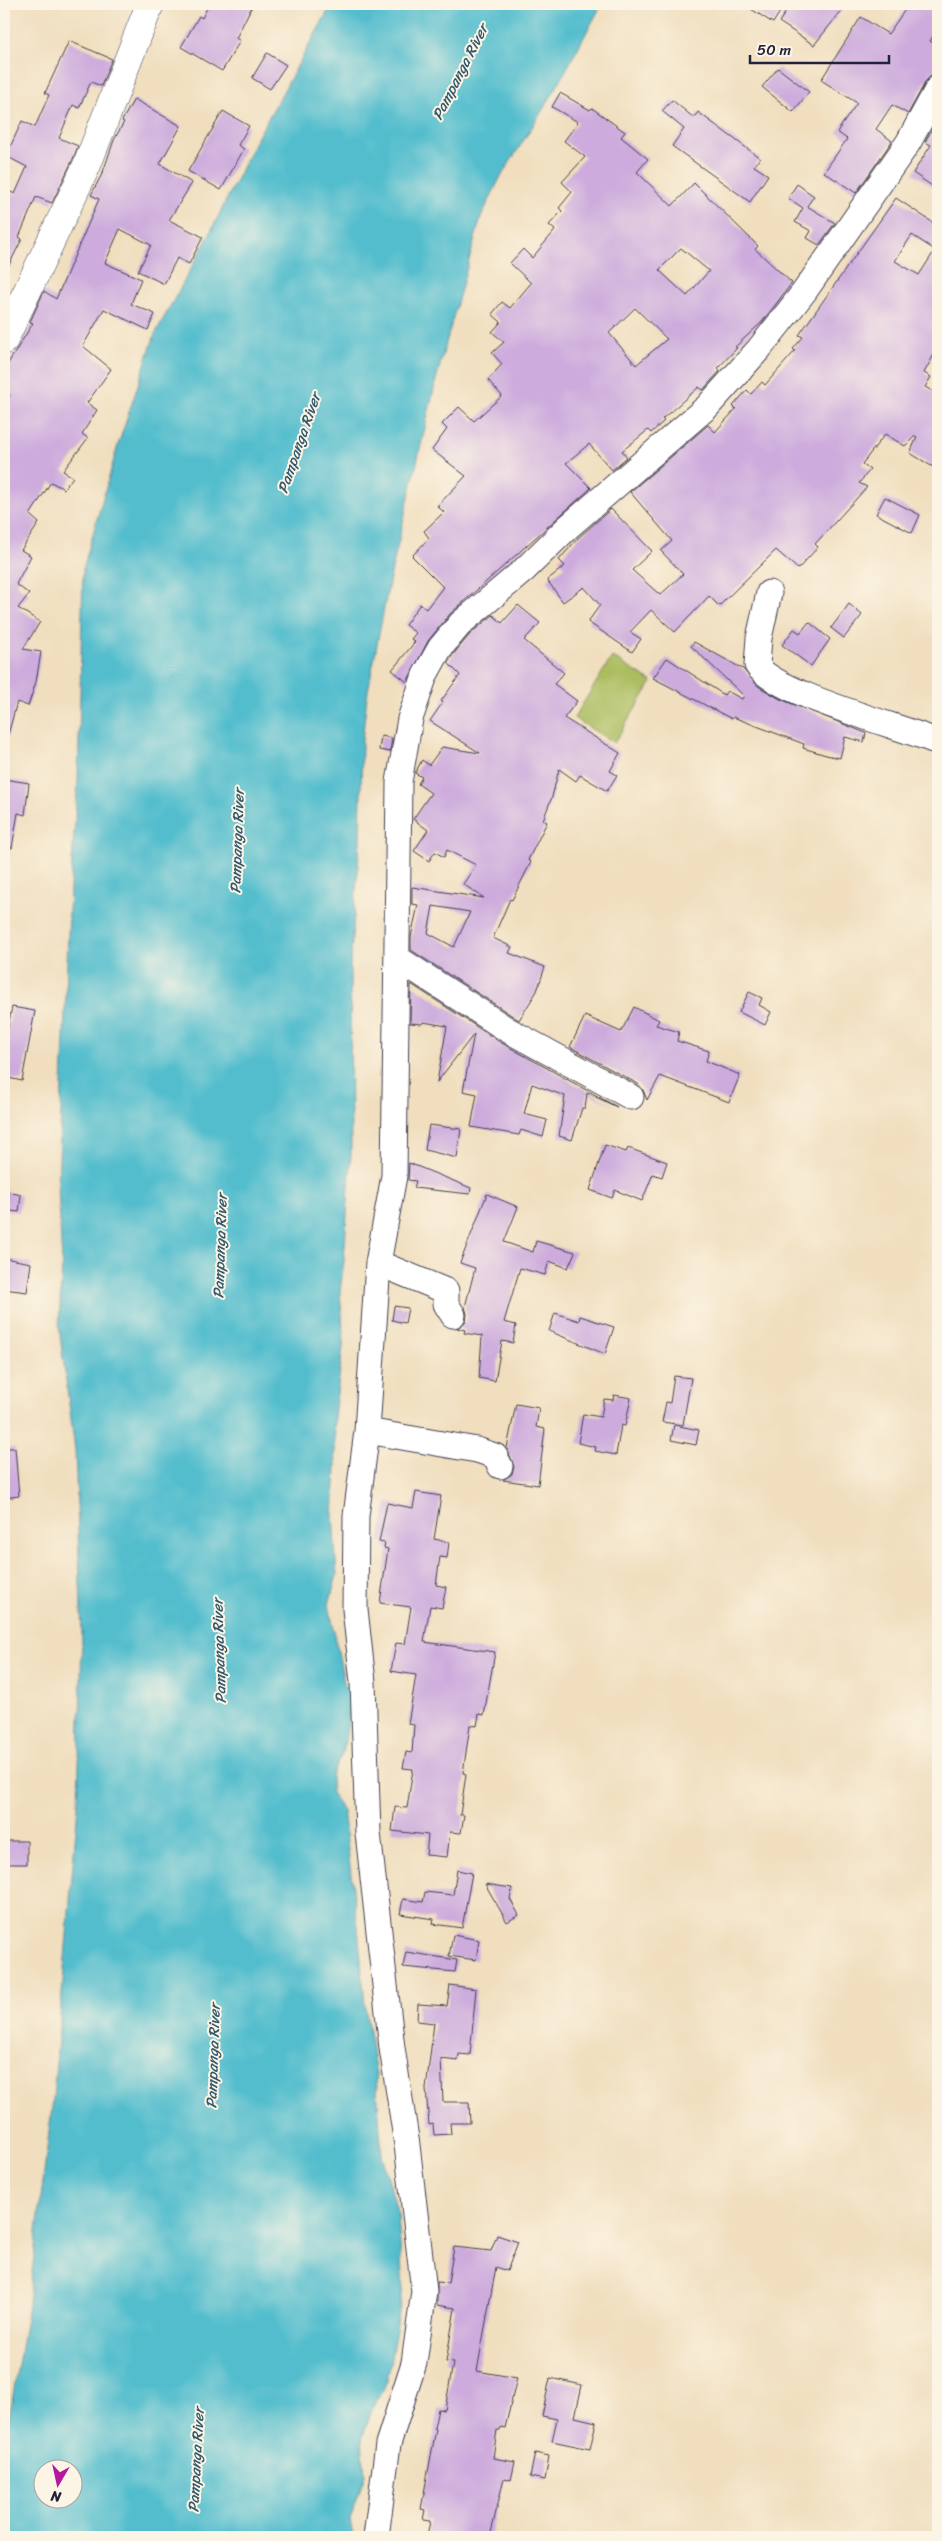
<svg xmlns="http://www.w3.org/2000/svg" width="942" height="2541" font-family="Sriracha,sans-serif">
<rect width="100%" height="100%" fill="#fcf5e5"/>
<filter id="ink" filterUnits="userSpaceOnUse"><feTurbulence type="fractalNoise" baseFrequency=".02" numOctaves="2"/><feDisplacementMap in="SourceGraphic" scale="10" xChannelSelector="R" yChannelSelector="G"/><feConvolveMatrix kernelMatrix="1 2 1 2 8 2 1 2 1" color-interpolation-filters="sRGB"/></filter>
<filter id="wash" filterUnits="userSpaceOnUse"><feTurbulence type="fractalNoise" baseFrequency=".0096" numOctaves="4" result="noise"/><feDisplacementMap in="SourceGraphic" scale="20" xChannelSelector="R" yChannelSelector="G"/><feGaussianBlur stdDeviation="1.12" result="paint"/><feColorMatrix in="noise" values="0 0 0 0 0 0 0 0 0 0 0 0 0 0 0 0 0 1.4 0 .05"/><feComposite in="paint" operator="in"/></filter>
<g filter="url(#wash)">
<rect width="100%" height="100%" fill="#f0debe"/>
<path fill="#acbd60" stroke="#67704e" d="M 612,657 L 652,682 L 614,743 L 574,718 Z"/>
<path fill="#52bdcd" stroke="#3a7084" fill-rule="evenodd" d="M 332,4 L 602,4 L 554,92 L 500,178 L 481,217 L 437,376 L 390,578 L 367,696 L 362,741 L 360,841 L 350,965 L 351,1155 L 344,1261 L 340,1292 L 344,1340 L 334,1416 L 336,1469 L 333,1515 L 337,1575 L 329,1604 L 344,1683 L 352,1698 L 343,1752 L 331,1776 L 332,1795 L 343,1811 L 358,1927 L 365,2005 L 376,2076 L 382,2155 L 398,2215 L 403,2289 L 387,2381 L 372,2410 L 362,2438 L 365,2475 L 350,2519 L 353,2537 L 4,2537 L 4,2449 L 28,2305 L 53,2099 L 78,1806 L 82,1636 L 75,1450 L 59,1327 L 62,1264 L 58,1185 L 70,888 L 78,779 L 83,569 L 118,445 L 155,334 L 205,243 L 256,140 ZM 42,2468 L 72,2468 L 72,2498 L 42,2498 Z"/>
<g id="blocks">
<path fill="#cdacdd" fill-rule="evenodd" d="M 209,4 L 253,4 L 236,38 L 240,41 L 222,71 L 181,47 L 199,16 L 202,18 Z
M 743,4 L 785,4 L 773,23 Z
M 791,4 L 847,4 L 814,45 L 779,22 Z
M 909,4 L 938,4 L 938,28 L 930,41 L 938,46 L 938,74 L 931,76 L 926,81 L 908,114 L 892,105 L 876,129 L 892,141 L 856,193 L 824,172 L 847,139 L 837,132 L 857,103 L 821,80 L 861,17 L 888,34 Z
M 69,41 L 112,59 L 101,86 L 91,82 L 79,108 L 73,105 L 59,138 L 78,146 L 73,159 L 52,203 L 36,197 L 19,237 L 22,239 L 4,275 L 4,189 L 15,194 L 27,167 L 6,156 L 22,121 L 35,127 L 49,95 L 45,93 Z
M 267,53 L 286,65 L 270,89 L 252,78 Z
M 778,68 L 809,92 L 793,112 L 762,87 Z
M 560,93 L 590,110 L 592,108 L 625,132 L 621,137 L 648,159 L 637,172 L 672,206 L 694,183 L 758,246 L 755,249 L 792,283 L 762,322 L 735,347 L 737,348 L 718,368 L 720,371 L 703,390 L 699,387 L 662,419 L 664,421 L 651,433 L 648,430 L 622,451 L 627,457 L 612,470 L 589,444 L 566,463 L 591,488 L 450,614 L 428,641 L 407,682 L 392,670 L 415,642 L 411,639 L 416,633 L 405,625 L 420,604 L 426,609 L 443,587 L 412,556 L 429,538 L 424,531 L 444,512 L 437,506 L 466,476 L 432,450 L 447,429 L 442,424 L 459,407 L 474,421 L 502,396 L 488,380 L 502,364 L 492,353 L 504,342 L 492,332 L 501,322 L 492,314 L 502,302 L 510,308 L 531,283 L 510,263 L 523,249 L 532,258 L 553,233 L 555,230 L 549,225 L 562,211 L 559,208 L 572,192 L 562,182 L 585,157 L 564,141 L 578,122 L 552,107 ZM 681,248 L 709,271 L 687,296 L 659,270 ZM 635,308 L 667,339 L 636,365 L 609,333 Z
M 134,99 L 181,126 L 160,164 L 192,183 L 169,220 L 203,237 L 189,264 L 177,258 L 164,284 L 138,271 L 151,245 L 120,229 L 105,263 L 141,279 L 131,304 L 155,314 L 148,330 L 104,309 L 83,346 L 111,369 L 87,403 L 97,410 L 82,434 L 88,438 L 63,471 L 73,477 L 64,489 L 51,482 L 30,515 L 39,523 L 21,550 L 31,556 L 16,584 L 29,594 L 18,608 L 40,622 L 23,649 L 41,652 L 36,682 L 28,706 L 17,702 L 8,735 L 4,735 L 4,407 L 10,395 L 4,391 L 4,370 L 33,323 L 30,322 L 44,291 L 56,299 L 99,199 L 91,195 L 103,172 L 114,140 L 124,122 L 122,121 Z
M 672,100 L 694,118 L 698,112 L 760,158 L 754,166 L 768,175 L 750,202 L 672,146 L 684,129 L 662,111 Z
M 223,111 L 249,126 L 238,145 L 244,149 L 221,190 L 188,171 Z
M 938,118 L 938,190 L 913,173 L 931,145 L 925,142 Z
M 797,184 L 814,196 L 807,206 L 835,223 L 819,245 L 807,238 L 811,231 L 795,222 L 803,208 L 788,198 Z
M 896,198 L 938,226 L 938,347 L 924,373 L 931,377 L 925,387 L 938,394 L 938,470 L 910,453 L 917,437 L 915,436 L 905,446 L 885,434 L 862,464 L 870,470 L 859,483 L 867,487 L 815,544 L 818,547 L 798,569 L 776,550 L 719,606 L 709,596 L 675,632 L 651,610 L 630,632 L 641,639 L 632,652 L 588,622 L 600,605 L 584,587 L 563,602 L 547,580 L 565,566 L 559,560 L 578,538 L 611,509 L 652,551 L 632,570 L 660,595 L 683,574 L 661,551 L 672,541 L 630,492 L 708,425 L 715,432 L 736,409 L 733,406 L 747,390 L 751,394 L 762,382 L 765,385 L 795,351 L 793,349 L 803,337 L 799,335 ZM 912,235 L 935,250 L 919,275 L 895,261 Z
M 885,497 L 920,515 L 912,533 L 876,514 Z
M 849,604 L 862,615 L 844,638 L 831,628 Z
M 518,605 L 540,623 L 524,640 L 564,673 L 554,684 L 577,701 L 564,718 L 620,753 L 610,771 L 617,775 L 607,791 L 580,775 L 576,781 L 559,769 L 552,797 L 543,820 L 547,822 L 528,860 L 531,862 L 512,900 L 510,899 L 493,938 L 512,947 L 509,953 L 545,967 L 537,991 L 519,1020 L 411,950 L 411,937 L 418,905 L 412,904 L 412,887 L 484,898 L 463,884 L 476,865 L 447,850 L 444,857 L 435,852 L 429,861 L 414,851 L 428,830 L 413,819 L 431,793 L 418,784 L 422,777 L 415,773 L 422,760 L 429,765 L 442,747 L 480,753 L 430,721 L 443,702 L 441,701 L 460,675 L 448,663 L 452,656 L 471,633 L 493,615 L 502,623 ZM 433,906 L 470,912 L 454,947 L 428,933 Z
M 809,622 L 830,639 L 811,666 L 782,645 L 794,629 L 800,633 Z
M 694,642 L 743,669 L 758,686 L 780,699 L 866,733 L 864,742 L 845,737 L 840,758 L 826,755 L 803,748 L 804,744 L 733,717 L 732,719 L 653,678 L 667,658 L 724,695 L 727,691 L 742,699 L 744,696 L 691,646 Z
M 381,736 L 392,738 L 390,752 L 379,750 Z
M 4,779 L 29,783 L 25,815 L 18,813 L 12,848 L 4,847 Z
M 411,984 L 500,1042 L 617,1107 L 587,1093 L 585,1108 L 582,1108 L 572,1140 L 559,1136 L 565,1096 L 532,1084 L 524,1114 L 547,1120 L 543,1137 L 521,1130 L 519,1135 L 471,1127 L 477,1094 L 463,1091 L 474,1034 L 437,1082 L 447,1026 L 423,1022 L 422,1024 L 410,1023 Z
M 749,992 L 762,998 L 759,1005 L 771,1012 L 765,1025 L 739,1012 Z
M 12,1007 L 35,1011 L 22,1081 L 4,1077 L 4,1037 L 6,1037 Z
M 634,1007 L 659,1020 L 656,1025 L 679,1032 L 677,1041 L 709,1051 L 706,1061 L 740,1075 L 729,1102 L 660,1076 L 647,1100 L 643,1090 L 638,1084 L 570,1047 L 585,1016 L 621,1032 Z
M 429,1125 L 461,1129 L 457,1158 L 425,1150 Z
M 605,1145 L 626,1152 L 628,1148 L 667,1162 L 662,1177 L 653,1174 L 642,1201 L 615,1190 L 612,1198 L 590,1190 Z
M 409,1163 L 471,1188 L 470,1194 L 414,1188 L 416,1181 L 408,1180 Z
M 4,1191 L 21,1195 L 19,1212 L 4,1210 Z
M 487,1194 L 518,1207 L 504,1242 L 533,1252 L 536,1241 L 575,1252 L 568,1268 L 549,1261 L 545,1275 L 520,1268 L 504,1322 L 516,1325 L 513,1343 L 502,1341 L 495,1381 L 479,1378 L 482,1336 L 464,1333 L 465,1330 L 457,1328 L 466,1321 L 467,1314 L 465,1307 L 475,1268 L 460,1263 Z
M 4,1258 L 31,1263 L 27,1292 L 4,1289 Z
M 394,1306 L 408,1308 L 405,1323 L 392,1320 Z
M 555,1313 L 579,1321 L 580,1316 L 614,1327 L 605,1354 L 549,1331 Z
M 674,1376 L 691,1378 L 683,1425 L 662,1422 L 666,1402 L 670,1403 Z
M 614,1395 L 631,1398 L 625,1426 L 621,1425 L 616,1455 L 595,1451 L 596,1447 L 578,1443 L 583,1414 L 601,1417 L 604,1399 L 613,1400 Z
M 516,1404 L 539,1408 L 536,1427 L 545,1429 L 538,1485 L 503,1480 L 512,1474 L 514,1467 L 507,1448 Z
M 674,1425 L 699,1430 L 696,1445 L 671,1440 Z
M 4,1448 L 15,1448 L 19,1496 L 4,1498 Z
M 416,1492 L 441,1496 L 434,1539 L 449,1542 L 447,1558 L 440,1557 L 436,1585 L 446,1587 L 442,1608 L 430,1606 L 424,1642 L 495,1652 L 484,1715 L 479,1714 L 477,1726 L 470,1725 L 463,1773 L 466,1774 L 460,1815 L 464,1815 L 461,1833 L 450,1832 L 447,1857 L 426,1855 L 428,1835 L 392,1831 L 395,1807 L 407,1808 L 413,1769 L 403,1768 L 406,1752 L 412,1753 L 414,1725 L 408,1724 L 416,1675 L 391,1671 L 396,1643 L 405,1644 L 411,1607 L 380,1603 L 388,1549 L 384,1548 L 385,1543 L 379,1542 L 387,1503 L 413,1508 Z
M 4,1841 L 27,1841 L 27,1864 L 4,1864 Z
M 457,1870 L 472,1873 L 462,1928 L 433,1924 L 434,1919 L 400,1914 L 403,1899 L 423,1902 L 425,1892 L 453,1895 Z
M 485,1884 L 512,1888 L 510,1899 L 519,1915 L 507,1922 Z
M 453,1935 L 479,1940 L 476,1960 L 449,1956 Z
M 406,1952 L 457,1960 L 455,1972 L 403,1967 Z
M 450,1985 L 476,1989 L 470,2055 L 459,2054 L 458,2061 L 441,2059 L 443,2102 L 469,2102 L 470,2123 L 450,2123 L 451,2134 L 434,2135 L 433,2124 L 429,2125 L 426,2089 L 434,2023 L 417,2021 L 418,2004 L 447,2006 Z
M 497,2235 L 518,2242 L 507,2271 L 496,2267 L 477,2371 L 517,2378 L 505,2428 L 501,2427 L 500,2430 L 497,2430 L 493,2458 L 515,2462 L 511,2480 L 504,2478 L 490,2537 L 427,2537 L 430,2521 L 423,2520 L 425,2510 L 421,2509 L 436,2429 L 434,2428 L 438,2409 L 445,2410 L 453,2363 L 446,2362 L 455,2308 L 437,2305 L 437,2282 L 448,2283 L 454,2247 L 491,2251 Z
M 550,2378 L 582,2385 L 575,2417 L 596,2422 L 590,2449 L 552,2441 L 557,2419 L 542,2416 Z
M 535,2453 L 549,2456 L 545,2480 L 530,2477 Z"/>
</g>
</g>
<g filter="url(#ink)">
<use href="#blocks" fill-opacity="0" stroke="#413e4f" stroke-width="1"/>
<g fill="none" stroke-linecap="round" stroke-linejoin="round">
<defs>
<path id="minor" d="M 769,593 L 759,638 L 757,665 C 773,693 903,727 938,742
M 397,958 L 508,1030 L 631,1097
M 378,1263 L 446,1291 L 446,1304 L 453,1315
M 367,1431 L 477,1450 L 495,1456 L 500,1466
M 376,2537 L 388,2444 L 414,2363 L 424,2291 L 407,2145 L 392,2048 L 368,1833 L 363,1682 L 355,1609 L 356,1516 L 367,1431 L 378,1263 L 394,1176 L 399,782 L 410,719 L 425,675 L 440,648 L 461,623 L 523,571 L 568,527 L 707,407 L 759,349 L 804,292 L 908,143 L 938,88"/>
<path id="major" d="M 4,340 L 87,165 L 150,4"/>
</defs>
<use href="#minor" stroke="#413e4f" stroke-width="27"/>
<use href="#major" stroke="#413e4f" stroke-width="29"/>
<use href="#minor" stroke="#fff" stroke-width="25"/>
<use href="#major" stroke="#fff" stroke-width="28"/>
</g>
</g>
<g text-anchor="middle" stroke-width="4" stroke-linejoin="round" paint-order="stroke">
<g font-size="15" font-style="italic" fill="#33586e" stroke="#fcf5e5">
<text transform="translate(460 72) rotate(-63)" y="5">Pampanga River</text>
<text transform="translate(299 443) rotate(-71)" y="5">Pampanga River</text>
<text transform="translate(237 841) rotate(-88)" y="5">Pampanga River</text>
<text transform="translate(220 1246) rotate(-88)" y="5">Pampanga River</text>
<text transform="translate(219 1651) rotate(-92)" y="5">Pampanga River</text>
<text transform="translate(213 2056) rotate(-88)" y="5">Pampanga River</text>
<text transform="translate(196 2460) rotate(-87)" y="5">Pampanga River</text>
</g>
</g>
<rect width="942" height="2541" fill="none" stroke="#fcf5e5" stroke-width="20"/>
<g transform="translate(58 2484) rotate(189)"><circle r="24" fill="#fcf5e5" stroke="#a5a1a1"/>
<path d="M0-4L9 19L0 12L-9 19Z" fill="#b5179e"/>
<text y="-8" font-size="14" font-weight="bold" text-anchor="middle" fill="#22223b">N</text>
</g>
<path d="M750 55v8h139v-8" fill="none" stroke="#22223b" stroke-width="2.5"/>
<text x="757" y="55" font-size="15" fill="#22223b" stroke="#fcf5e5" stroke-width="4" paint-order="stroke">50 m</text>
</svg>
